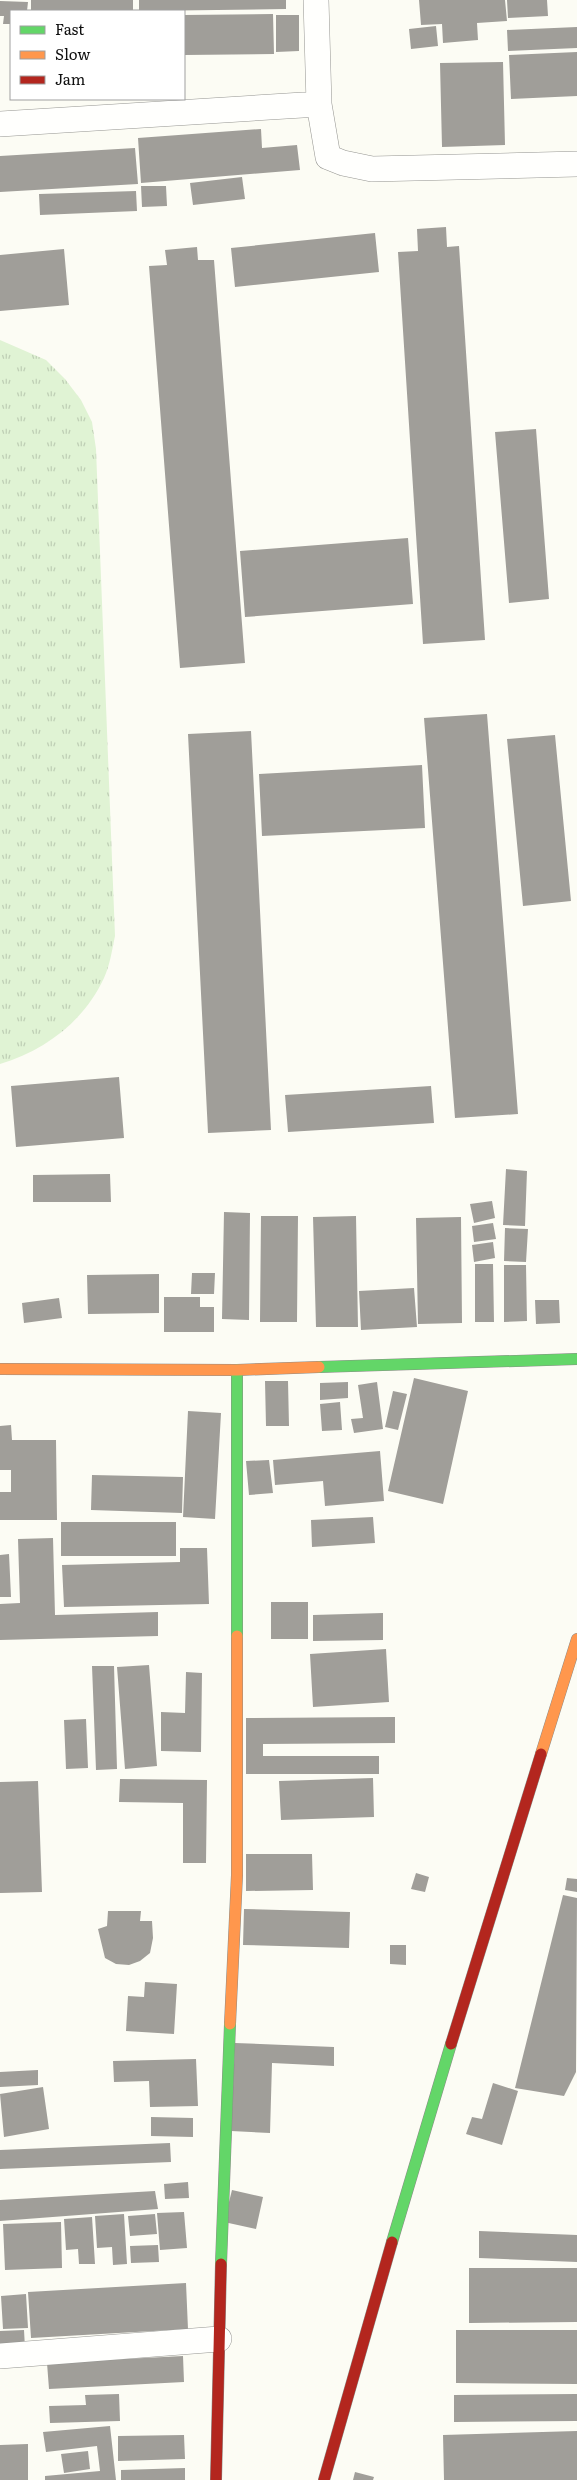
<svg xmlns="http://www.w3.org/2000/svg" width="577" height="2480" font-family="Literata,serif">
<defs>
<pattern id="grass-tufts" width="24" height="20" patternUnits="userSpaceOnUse" patternTransform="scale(1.25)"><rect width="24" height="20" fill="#e0f3d4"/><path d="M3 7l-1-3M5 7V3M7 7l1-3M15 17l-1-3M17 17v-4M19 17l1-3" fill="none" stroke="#bfcfb5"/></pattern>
</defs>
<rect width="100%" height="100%" fill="#fcfcf4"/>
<path fill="url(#grass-tufts)" d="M 0,340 L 46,360 L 65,379 L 81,400 L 92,422 L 96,449 L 115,936 C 112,950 110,965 104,978 C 84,1021 46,1050 0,1064 Z"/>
<path fill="#a09e99" d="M 31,0 L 133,0 L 133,11 L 31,11 Z
M 139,0 L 286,0 L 286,9 L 139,11 Z
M 419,0 L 505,0 L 507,21 L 477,23 L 478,40 L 443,43 L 442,24 L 421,25 Z
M 507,0 L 547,0 L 548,16 L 508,18 Z
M 0,1 L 28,2 L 27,11 L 11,11 L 11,24 L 3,24 L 4,16 L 0,16 Z
M 273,14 L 274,54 L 184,55 L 184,15 Z
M 276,15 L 299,15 L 299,51 L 276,52 Z
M 436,26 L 438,46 L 411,49 L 409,29 Z
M 577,27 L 577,48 L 508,51 L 507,30 Z
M 577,52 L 577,96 L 511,99 L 509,55 Z
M 503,62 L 505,145 L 442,147 L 440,63 Z
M 261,129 L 262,148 L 297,145 L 300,170 L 141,183 L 138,138 Z
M 135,148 L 138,184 L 0,192 L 0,156 Z
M 242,177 L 245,199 L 193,205 L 190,183 Z
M 141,186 L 166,186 L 167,206 L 142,207 Z
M 136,191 L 137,211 L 40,215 L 39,194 Z
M 446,227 L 447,247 L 459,246 L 485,640 L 423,644 L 398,252 L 418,251 L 417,229 Z
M 375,233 L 379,272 L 235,287 L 231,248 Z
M 197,247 L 198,260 L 214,260 L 245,663 L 180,668 L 149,266 L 167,265 L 165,250 Z
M 64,249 L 69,305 L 0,311 L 0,255 Z
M 536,429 L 549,599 L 509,603 L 495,432 Z
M 408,538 L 413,604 L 245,617 L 240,551 Z
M 487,714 L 518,1114 L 455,1118 L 424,718 Z
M 251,731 L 271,1130 L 208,1133 L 188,734 Z
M 555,735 L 571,901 L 523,906 L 507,739 Z
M 422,765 L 425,828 L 262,836 L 259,774 Z
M 119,1077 L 124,1138 L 16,1147 L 11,1086 Z
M 431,1086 L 434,1123 L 288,1132 L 285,1095 Z
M 506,1169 L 527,1171 L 525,1226 L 503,1225 Z
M 110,1174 L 111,1202 L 33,1202 L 33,1175 Z
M 492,1201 L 495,1218 L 474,1223 L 470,1204 Z
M 224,1212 L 250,1213 L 249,1320 L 222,1319 Z
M 261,1216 L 298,1216 L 297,1322 L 260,1322 Z
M 356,1216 L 358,1327 L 316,1327 L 313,1217 Z
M 461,1217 L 462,1323 L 418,1324 L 416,1218 Z
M 493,1223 L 496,1239 L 474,1242 L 472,1226 Z
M 505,1228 L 528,1229 L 526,1262 L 504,1261 Z
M 493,1242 L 495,1258 L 474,1262 L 472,1245 Z
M 475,1264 L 493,1264 L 494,1322 L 475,1322 Z
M 504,1265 L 526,1265 L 527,1321 L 504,1322 Z
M 192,1273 L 215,1273 L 214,1294 L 191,1294 Z
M 159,1274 L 159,1313 L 88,1314 L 87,1275 Z
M 414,1288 L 417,1327 L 361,1330 L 359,1291 Z
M 164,1297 L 200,1297 L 200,1307 L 214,1307 L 214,1332 L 164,1332 Z
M 59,1298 L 62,1318 L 24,1323 L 22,1303 Z
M 535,1300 L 559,1300 L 560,1323 L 536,1324 Z
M 414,1378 L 468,1391 L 443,1504 L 388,1491 Z
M 265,1381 L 288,1381 L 289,1426 L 266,1426 Z
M 348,1382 L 348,1398 L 320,1400 L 320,1383 Z
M 377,1382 L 383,1429 L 354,1433 L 351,1419 L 363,1418 L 358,1385 Z
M 393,1391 L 407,1394 L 398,1430 L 385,1427 Z
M 340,1402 L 342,1430 L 322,1431 L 320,1404 Z
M 188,1411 L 221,1413 L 215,1519 L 183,1517 Z
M 11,1425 L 12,1440 L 56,1440 L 57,1520 L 0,1520 L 0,1492 L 11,1492 L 11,1470 L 0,1470 L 0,1426 Z
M 380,1451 L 384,1501 L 325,1506 L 323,1481 L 275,1485 L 273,1460 Z
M 269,1460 L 273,1493 L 249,1495 L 246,1461 Z
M 92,1475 L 183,1477 L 182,1513 L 91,1510 Z
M 373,1517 L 375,1543 L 312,1547 L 311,1520 Z
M 61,1522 L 176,1522 L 176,1556 L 61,1556 Z
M 53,1538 L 55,1615 L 158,1612 L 158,1636 L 0,1640 L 0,1604 L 20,1603 L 18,1539 Z
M 180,1548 L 207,1548 L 209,1604 L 64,1607 L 62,1565 L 180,1562 Z
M 9,1554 L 11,1597 L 0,1597 L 0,1555 Z
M 271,1602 L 308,1602 L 308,1639 L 271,1639 Z
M 383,1613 L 383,1640 L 313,1641 L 313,1615 Z
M 386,1649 L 389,1702 L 313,1707 L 310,1654 Z
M 149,1665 L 157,1766 L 125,1769 L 117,1667 Z
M 92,1666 L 114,1666 L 117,1769 L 96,1770 Z
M 186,1672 L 202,1673 L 201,1752 L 161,1751 L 161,1712 L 185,1713 Z
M 395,1717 L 395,1743 L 263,1744 L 263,1756 L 379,1756 L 379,1774 L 246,1774 L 246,1718 Z
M 86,1719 L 88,1768 L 66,1769 L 64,1720 Z
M 373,1778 L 374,1817 L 281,1820 L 279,1781 Z
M 120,1779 L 207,1780 L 206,1863 L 183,1863 L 183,1803 L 119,1802 Z
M 38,1781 L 42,1892 L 0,1893 L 0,1782 Z
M 246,1854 L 312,1854 L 313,1890 L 246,1891 Z
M 416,1873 L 429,1877 L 425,1892 L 411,1889 Z
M 567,1878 L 577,1879 L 577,1892 L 565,1890 Z
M 563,1895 L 577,1898 L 576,2072 L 564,2096 L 515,2088 Z
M 244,1909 L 350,1912 L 349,1948 L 243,1945 Z
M 108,1911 L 141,1911 L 140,1921 L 152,1921 L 153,1938 L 150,1953 L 140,1961 L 129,1965 L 116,1964 L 105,1958 L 98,1929 L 107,1926 Z
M 390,1945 L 406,1945 L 406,1965 L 390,1964 Z
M 145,1982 L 177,1984 L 174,2034 L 126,2031 L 128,1996 L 144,1997 Z
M 235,2043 L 334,2047 L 334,2066 L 272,2063 L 270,2133 L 231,2131 Z
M 196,2059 L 198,2106 L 150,2107 L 149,2081 L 114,2082 L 113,2061 Z
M 38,2070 L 38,2085 L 0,2087 L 0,2072 Z
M 493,2083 L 518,2091 L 502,2145 L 466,2134 L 472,2117 L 482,2119 Z
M 43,2087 L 49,2129 L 4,2137 L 0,2094 Z
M 151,2117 L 193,2118 L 193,2137 L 151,2136 Z
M 170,2143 L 171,2162 L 0,2169 L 0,2150 Z
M 188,2182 L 189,2198 L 165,2199 L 164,2184 Z
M 232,2190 L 263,2197 L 256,2229 L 224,2222 Z
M 155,2191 L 158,2209 L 0,2221 L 0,2200 Z
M 184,2212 L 187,2248 L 160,2250 L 157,2213 Z
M 124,2214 L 127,2264 L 113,2265 L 112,2247 L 97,2248 L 95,2216 Z
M 155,2214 L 157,2234 L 130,2236 L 128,2216 Z
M 92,2217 L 95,2264 L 79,2264 L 78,2249 L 66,2250 L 64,2219 Z
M 61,2222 L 62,2268 L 5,2270 L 3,2224 Z
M 479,2231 L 577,2235 L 577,2262 L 479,2258 Z
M 158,2245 L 159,2262 L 131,2263 L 130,2246 Z
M 469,2268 L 577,2268 L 577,2322 L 469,2323 Z
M 186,2283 L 188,2329 L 31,2338 L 28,2292 Z
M 26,2294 L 28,2328 L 3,2329 L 1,2296 Z
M 24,2330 L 25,2348 L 0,2349 L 0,2331 Z
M 456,2330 L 577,2330 L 577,2384 L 456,2383 Z
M 183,2356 L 184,2382 L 49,2389 L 47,2363 Z
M 119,2394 L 120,2421 L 50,2423 L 49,2406 L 86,2405 L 85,2395 Z
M 577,2394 L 577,2421 L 454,2422 L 454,2395 Z
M 110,2426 L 116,2480 L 45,2480 L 45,2476 L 100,2471 L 97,2446 L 46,2452 L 43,2432 Z
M 577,2431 L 577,2480 L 444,2480 L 443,2435 Z
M 184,2435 L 185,2459 L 118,2461 L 118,2436 Z
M 28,2444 L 28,2480 L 0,2480 L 0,2445 Z
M 88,2451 L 90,2469 L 64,2473 L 61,2454 Z
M 185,2468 L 185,2480 L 121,2480 L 121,2470 Z
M 355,2472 L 374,2477 L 373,2480 L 353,2480 Z"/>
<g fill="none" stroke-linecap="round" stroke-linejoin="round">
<defs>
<path id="street" d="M 316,0 L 319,104 L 328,157 L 343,163 L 372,169 L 577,164
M 0,124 L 319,104
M 0,2356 L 219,2339"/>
<path id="fast" d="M 319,1367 L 577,1359
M 237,1370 L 237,1636
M 392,2242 L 451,2044
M 221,2264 L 230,2024"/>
<path id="slow" d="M 0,1369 L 237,1370 L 319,1367
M 541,1754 L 577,1639
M 230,2024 L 237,1875 L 237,1636"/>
<path id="jam" d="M 451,2044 L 541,1754
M 216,2480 L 221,2264
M 324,2480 L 392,2242"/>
</defs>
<use href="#street" stroke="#969692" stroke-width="26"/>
<use href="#fast" stroke="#8c8c89" stroke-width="12"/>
<use href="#slow" stroke="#8c8c89" stroke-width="12"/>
<use href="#jam" stroke="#8c8c89" stroke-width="12"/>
<use href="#street" stroke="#fffffd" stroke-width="25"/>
<use href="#fast" stroke="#63d668" stroke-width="11"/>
<use href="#slow" stroke="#ff974d" stroke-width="11"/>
<use href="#jam" stroke="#b3261e" stroke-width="11"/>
</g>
<rect x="10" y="10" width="175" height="90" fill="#ffffff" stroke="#9f9f9f"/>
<rect x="20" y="26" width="25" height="8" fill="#63d668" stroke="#9f9f9f"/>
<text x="55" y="35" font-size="15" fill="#0f0f0f">Fast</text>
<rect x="20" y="51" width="25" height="8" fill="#ff974d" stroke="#9f9f9f"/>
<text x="55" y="60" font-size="15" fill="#0f0f0f">Slow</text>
<rect x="20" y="76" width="25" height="8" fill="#b3261e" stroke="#9f9f9f"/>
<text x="55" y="85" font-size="15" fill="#0f0f0f">Jam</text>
</svg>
